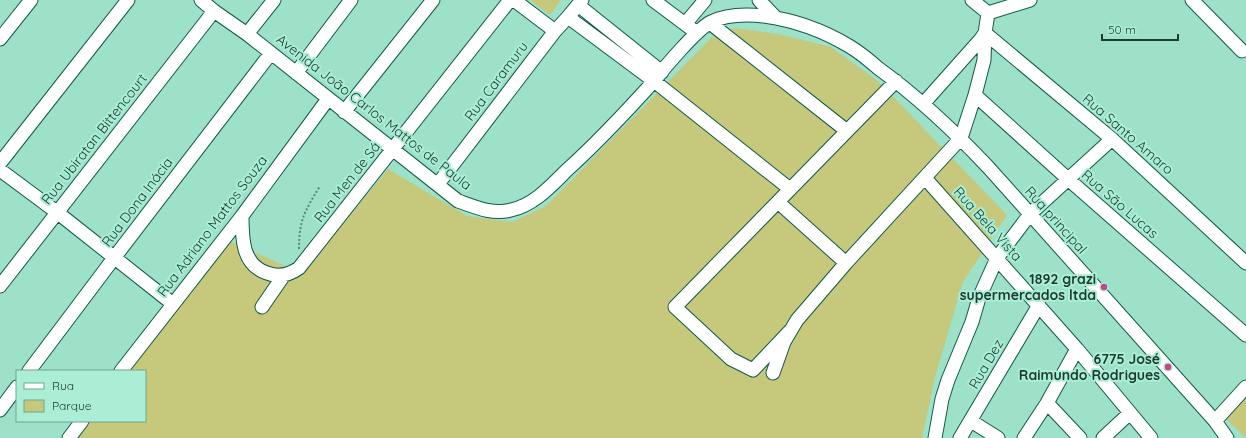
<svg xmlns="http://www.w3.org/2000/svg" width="1246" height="438" font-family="Quicksand,sans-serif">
<rect width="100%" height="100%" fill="#9ce1c8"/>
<path fill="#c6c87b" d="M 530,0 L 561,0 L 550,15 Z
M 735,28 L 778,34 L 831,47 L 879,82 L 1007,215 L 963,282 L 935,377 L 922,438 L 67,438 L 81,421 L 145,421 L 145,371 L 123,371 L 230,241 L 302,274 L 388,169 L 467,216 L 512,222 L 546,206 L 713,36 Z
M 1246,396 L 1246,438 L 1225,418 Z"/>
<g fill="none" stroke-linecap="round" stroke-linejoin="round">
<defs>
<path id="minor" d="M 201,0 L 214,11 L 247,34 L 458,201 C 475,207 493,215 511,210 C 534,205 551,186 567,170 C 598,142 626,112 654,81 C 664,68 697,29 711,22 C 727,14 746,14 764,16 C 793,20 824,31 849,46 C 859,52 869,60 878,68 C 918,97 954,131 988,167 L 1215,421 L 1227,438
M 514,0 L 555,31
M 653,0 L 697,33
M 759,0 L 776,18
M 1192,0 L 1242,51
M 578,5 L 662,72
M 988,13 L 1030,0
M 568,17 L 654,81 L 790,189
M 710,23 L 847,131
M 685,24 L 705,0
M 985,33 L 1112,139 L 1246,263
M 247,34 L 274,0
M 0,39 L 31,0
M 296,73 L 351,0
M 975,95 L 1068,179 L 1246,335
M 923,104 L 980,40 L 985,33 L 988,13 L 972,0
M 344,112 L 433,0
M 0,163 L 128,0
M 0,170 L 58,213 L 173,304
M 925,178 L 1077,349 L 1151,438
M 438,184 L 555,31 L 568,17 L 582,0
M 778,202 L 846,263
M 242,216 C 242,238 242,265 267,273 C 279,278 289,275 299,268 L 510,0
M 0,286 L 214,11
M 262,307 L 284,275
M 790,331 L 753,370 L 731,359 L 675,307 L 896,81
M 29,371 L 114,258 L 271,53
M 121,371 L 242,216 L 328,99
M 773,373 L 784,342 L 797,320 L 846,263 L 961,138 L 975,95 L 984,60 L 985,33
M 1047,403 L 1080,438
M 0,410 L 17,387
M 971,421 L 998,438
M 1215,421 L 1246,387
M 69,438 L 82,421
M 935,438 L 942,399 L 948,380 L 972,322 L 979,298 L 997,258 L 1030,214 L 1112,139
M 960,438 L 1039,305
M 1024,438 L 1047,403 L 1077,349
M 1103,438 L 1130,413"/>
</defs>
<use href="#minor" stroke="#0f5a46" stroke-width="15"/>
<path stroke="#598978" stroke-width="2" stroke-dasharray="2 2" stroke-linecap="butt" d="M 299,249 C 299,219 305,211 320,186"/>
<use href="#minor" stroke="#fff" stroke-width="13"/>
</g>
<g fill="#c7458d" stroke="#a9eed5" stroke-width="1.5">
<circle cx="1104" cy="287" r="4"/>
<circle cx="1168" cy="367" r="4"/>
</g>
<g text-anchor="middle" stroke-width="4" stroke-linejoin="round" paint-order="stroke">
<g font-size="14" fill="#1e3a31" stroke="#a9eed5">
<text transform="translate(496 81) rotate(-53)" y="5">Rua Caramuru</text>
<text transform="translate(374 112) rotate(38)" y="5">Avenida João Carlos Mattos de Paula</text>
<text transform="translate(1128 134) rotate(41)" y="5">Rua Santo Amaro</text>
<text transform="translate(94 139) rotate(-52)" y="5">Rua Ubiratan Bittencourt</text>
<text transform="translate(347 182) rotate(-52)" y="5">Rua Men de Sá</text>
<text transform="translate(137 202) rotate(-53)" y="5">Rua Dona Inácia</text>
<text transform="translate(1120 204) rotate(41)" y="5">Rua São Lucas</text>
<text transform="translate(1056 220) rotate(48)" y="5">Rua principal</text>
<text transform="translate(988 224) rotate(48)" y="5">Rua Bela Vista</text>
<text transform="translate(212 226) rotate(-53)" y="5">Rua Adriano Mattos Souza</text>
<text transform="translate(986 364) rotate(-60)" y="5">Rua Dez</text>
</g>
<g font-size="14" font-weight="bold" fill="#1e3a31" stroke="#a9eed5" text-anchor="end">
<text x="1096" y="284">1892 grazi<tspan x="1096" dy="16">supermercados ltda</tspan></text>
<text x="1160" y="364">6775 José<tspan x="1160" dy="16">Raimundo Rodrigues</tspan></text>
</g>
</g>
<rect x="16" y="370" width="130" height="52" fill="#a9eed5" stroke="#71a693"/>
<rect x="24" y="383" width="20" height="6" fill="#ffffff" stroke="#71a693"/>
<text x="52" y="390" font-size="12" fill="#1e3a31">Rua</text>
<rect x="24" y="400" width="20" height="12" fill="#c6c87b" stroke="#71a693"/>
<text x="52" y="410" font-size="12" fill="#1e3a31">Parque</text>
<path d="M1102 34v6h76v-6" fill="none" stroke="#1e3a31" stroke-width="2"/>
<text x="1108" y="34" font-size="12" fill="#1e3a31" stroke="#a9eed5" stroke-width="3" paint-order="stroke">50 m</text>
</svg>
